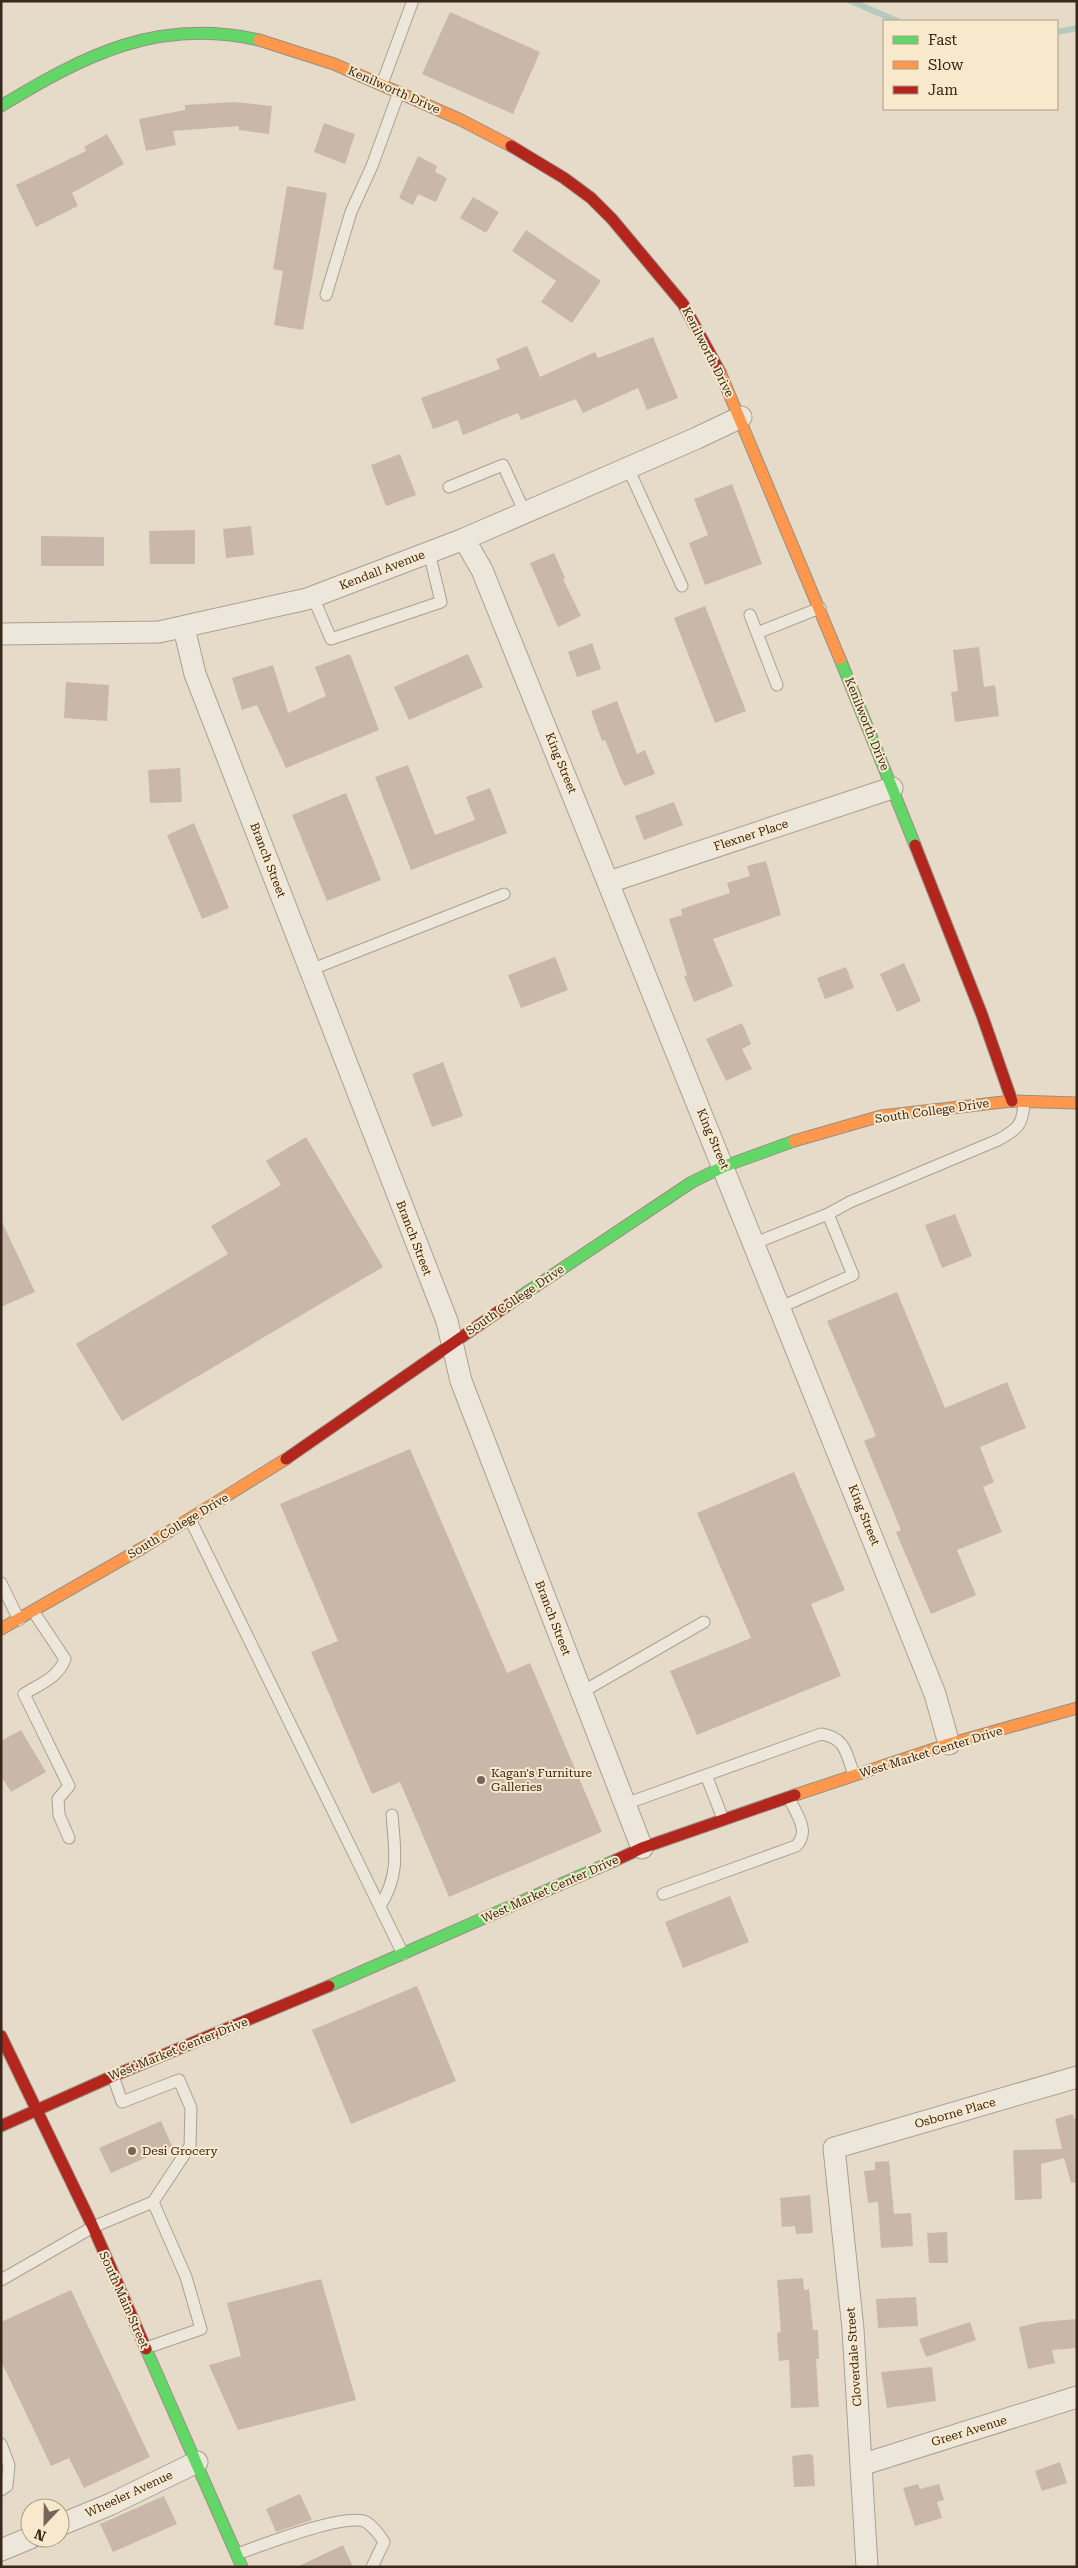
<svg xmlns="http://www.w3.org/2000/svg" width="1078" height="2568" font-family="'Roboto Serif',serif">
<rect width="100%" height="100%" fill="#e5dbc8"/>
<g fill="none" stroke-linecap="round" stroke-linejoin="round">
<path stroke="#b5cabc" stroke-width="6" d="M 851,1 L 897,21
M 1057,32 L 1077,28"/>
</g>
<path fill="#c9b8a9" d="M 450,12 L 540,52 L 513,114 L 422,74 Z
M 234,102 L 272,106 L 269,134 L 239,130 L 239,126 L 173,131 L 176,145 L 146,151 L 139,119 L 185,110 L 185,105 Z
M 324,123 L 355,134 L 345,164 L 314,152 Z
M 107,134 L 124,164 L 72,193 L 78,206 L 36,227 L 16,185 L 86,151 L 84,147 Z
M 418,156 L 437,166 L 435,172 L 447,178 L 436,202 L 418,194 L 413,205 L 399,198 Z
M 287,186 L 327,193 L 303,330 L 274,325 L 283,271 L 273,269 Z
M 473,197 L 499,212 L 486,233 L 460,218 Z
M 526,230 L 601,281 L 572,323 L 541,302 L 556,281 L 512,251 Z
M 653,337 L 678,398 L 647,410 L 638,388 L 583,413 L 576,399 L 521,420 L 518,413 L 463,435 L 458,420 L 433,429 L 421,398 L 500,369 L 496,359 L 527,346 L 540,377 L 595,352 L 598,358 Z
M 400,454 L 416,495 L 386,506 L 371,465 Z
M 732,484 L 762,564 L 705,585 L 689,543 L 708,535 L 694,499 Z
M 251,526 L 254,555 L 226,558 L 223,529 Z
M 195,530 L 195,564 L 150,564 L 149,531 Z
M 41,536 L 104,537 L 104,566 L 41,566 Z
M 554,553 L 565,578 L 563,579 L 581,616 L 558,627 L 530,563 Z
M 705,606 L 746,711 L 715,723 L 674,618 Z
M 592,643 L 601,669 L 577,677 L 568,652 Z
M 979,647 L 984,687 L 995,685 L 999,716 L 955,722 L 951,692 L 958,691 L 953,650 Z
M 350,654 L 379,730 L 286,768 L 257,705 L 242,710 L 232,678 L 273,665 L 288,713 L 326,696 L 315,667 Z
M 468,654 L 483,687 L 409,720 L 394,687 Z
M 66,682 L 109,685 L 107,721 L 64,718 Z
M 617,701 L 637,754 L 645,750 L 655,774 L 624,786 L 605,740 L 602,741 L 591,711 Z
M 408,765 L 435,835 L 475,820 L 466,797 L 490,788 L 507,833 L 411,870 L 375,777 Z
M 180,768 L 182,802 L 150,803 L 148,770 Z
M 346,793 L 381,880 L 327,901 L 292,815 Z
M 674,802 L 683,825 L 644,840 L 635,816 Z
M 194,823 L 229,908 L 202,919 L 167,835 Z
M 766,861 L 781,915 L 713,939 L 733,986 L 694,1002 L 684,976 L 687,975 L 669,919 L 682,915 L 681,909 L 730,893 L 727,883 L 750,876 L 747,866 Z
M 555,957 L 568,990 L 521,1008 L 508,975 Z
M 904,963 L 921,1001 L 897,1012 L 880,974 Z
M 846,967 L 854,988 L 825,999 L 817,978 Z
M 742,1023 L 751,1044 L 742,1049 L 752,1069 L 726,1081 L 706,1039 Z
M 443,1062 L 463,1116 L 432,1127 L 412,1074 Z
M 306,1137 L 383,1267 L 122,1421 L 76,1344 L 228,1254 L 211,1226 L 281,1185 L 266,1161 Z
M 955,1214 L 972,1256 L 942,1268 L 925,1225 Z
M 1,1220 L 35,1292 L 1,1307 Z
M 897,1292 L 945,1408 L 1007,1382 L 1026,1428 L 980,1447 L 994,1482 L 983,1487 L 1002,1532 L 957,1550 L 976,1595 L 931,1614 L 896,1532 L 901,1530 L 864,1441 L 876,1436 L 827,1321 Z
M 410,1449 L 507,1673 L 530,1663 L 602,1832 L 449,1897 L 400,1782 L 372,1794 L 311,1652 L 338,1641 L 280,1504 Z
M 794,1472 L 845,1590 L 811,1604 L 841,1676 L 697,1735 L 670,1671 L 751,1638 L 697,1513 Z
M 21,1730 L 46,1772 L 11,1792 L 1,1776 L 1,1741 Z
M 730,1896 L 749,1942 L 683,1968 L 665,1922 Z
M 417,1986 L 456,2081 L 351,2124 L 312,2030 Z
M 1073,2114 L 1074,2119 L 1077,2118 L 1077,2182 L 1071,2183 L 1064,2158 L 1041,2164 L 1042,2199 L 1015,2200 L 1013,2150 L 1062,2149 L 1055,2119 Z
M 161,2121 L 172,2146 L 111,2173 L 99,2148 Z
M 889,2161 L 894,2214 L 911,2213 L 913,2246 L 881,2248 L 878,2202 L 868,2203 L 864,2171 L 875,2170 L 875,2162 Z
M 810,2195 L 813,2233 L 796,2234 L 795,2226 L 782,2227 L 780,2198 Z
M 947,2232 L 948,2263 L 929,2263 L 927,2233 Z
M 803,2278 L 804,2290 L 809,2289 L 813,2330 L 818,2330 L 819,2359 L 816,2359 L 819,2407 L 791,2408 L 789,2360 L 779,2361 L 777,2333 L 781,2332 L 777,2280 Z
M 321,2279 L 356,2400 L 238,2430 L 209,2365 L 241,2356 L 227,2303 Z
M 71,2290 L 150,2457 L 84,2488 L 69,2458 L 51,2466 L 1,2361 L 1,2322 Z
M 916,2297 L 918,2326 L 878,2328 L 876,2299 Z
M 1077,2319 L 1077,2348 L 1052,2350 L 1055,2363 L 1028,2369 L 1019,2327 L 1041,2322 Z
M 970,2322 L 976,2340 L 926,2357 L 919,2339 Z
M 932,2367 L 936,2401 L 887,2408 L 881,2372 Z
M 810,2454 L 813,2456 L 815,2486 L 794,2487 L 792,2456 Z
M 1060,2462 L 1067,2483 L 1042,2491 L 1035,2471 Z
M 918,2484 L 920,2489 L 939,2484 L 944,2500 L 937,2502 L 942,2518 L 915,2526 L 903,2488 Z
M 300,2494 L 312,2520 L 276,2532 L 266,2509 Z
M 164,2496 L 177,2524 L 113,2552 L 100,2524 Z
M 343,2545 L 353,2567 L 297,2567 Z"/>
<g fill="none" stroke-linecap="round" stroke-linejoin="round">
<defs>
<path id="lane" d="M 382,84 L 412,3
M 326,295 L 351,212 L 372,166 L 399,92
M 628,468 L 682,586
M 449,487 L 503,465 L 525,513
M 313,597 L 331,639 L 441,602 L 429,552
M 750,615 L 777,685
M 757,633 L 820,608
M 310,970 L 504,894
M 828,1214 L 850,1202 L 998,1140 C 1018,1129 1023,1125 1024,1102
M 755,1243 L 828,1214 L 853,1275 L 781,1307
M 190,1519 L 403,1954
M 1,1583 L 19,1620
M 33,1611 L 65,1659 C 58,1678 40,1684 24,1694 L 69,1786 L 58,1799 L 59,1815 L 69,1838
M 582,1692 L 704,1622
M 706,1775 L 723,1819
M 625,1804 L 821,1734 C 846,1738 846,1753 854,1775
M 663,1894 L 796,1846 C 811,1831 796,1814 789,1798
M 380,1906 C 400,1875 395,1850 392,1815
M 113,2076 L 122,2102 L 179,2080 L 191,2108 L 190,2146 L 153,2202 L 186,2277 L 201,2329 L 146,2348
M 1,2280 L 93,2227 L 153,2202
M 1,2444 L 9,2465 L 7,2486 L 1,2490
M 237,2554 C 261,2546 345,2512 366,2522 C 374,2527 379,2534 384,2542 L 372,2567"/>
<path id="street" d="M 464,539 L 482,570 C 634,945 786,1319 935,1694 L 949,1744
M 184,628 L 195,674 L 447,1321 L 461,1381 L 642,1848
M 1,634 L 159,632 L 307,599 L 464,539 L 697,438 L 741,417
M 609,882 L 892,788
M 861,2465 L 1077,2397
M 60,2525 L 111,2504 L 197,2462
M 1,2550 L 30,2538
M 867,2567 L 853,2329 L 834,2148 L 1077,2077"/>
<path id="fast" d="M 1,106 C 85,55 158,17 259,40
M 840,659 L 915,845
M 518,1298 L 692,1182 L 725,1166 L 794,1141
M 329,1986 L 616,1860
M 146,2349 L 242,2567"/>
<path id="slow" d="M 259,40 L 334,64 L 461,120 L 511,146
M 720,372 L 840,659
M 794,1141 L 881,1116 L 1012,1101 L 1077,1103
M 1,1629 L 144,1547 L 286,1459
M 795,1795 L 949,1744 L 1077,1708"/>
<path id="jam" d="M 511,146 L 564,178 L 591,198 L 612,219 L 683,304 L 720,372
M 915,845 L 982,1015 L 1012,1101
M 286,1459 L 518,1298
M 616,1860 L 642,1848 L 795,1795
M 1,2036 L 93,2227 L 146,2349
M 1,2126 L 113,2076 L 329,1986"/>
</defs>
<use href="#lane" stroke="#a9a092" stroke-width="13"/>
<use href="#street" stroke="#a9a092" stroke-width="23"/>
<use href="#fast" stroke="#998f82" stroke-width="13"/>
<use href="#slow" stroke="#998f82" stroke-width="13"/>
<use href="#jam" stroke="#998f82" stroke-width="13"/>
<use href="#lane" stroke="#ede6db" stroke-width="11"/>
<use href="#street" stroke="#ede6db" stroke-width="21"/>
<use href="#fast" stroke="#63d668" stroke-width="11"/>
<use href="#slow" stroke="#ff974d" stroke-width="11"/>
<use href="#jam" stroke="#b3261e" stroke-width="11"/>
</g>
<g fill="#756657" stroke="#f8e9cc" stroke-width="2">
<circle cx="481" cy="1780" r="5"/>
<circle cx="132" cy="2151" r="5"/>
</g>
<g text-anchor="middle" stroke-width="4" stroke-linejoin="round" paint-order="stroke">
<g font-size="12" fill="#38271a" stroke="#f8e9cc">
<text transform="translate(394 90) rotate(24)" y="4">Kenilworth Drive</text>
<text transform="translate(708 352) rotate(63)" y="4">Kenilworth Drive</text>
<text transform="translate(382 570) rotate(-21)" y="4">Kendall Avenue</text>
<text transform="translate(867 724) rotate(68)" y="4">Kenilworth Drive</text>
<text transform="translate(561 763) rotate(68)" y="4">King Street</text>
<text transform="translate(751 835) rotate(-18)" y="4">Flexner Place</text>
<text transform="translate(268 860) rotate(69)" y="4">Branch Street</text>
<text transform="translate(932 1111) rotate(-8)" y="4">South College Drive</text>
<text transform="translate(713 1139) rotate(67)" y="4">King Street</text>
<text transform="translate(414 1238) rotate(69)" y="4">Branch Street</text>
<text transform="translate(515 1300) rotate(-34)" y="4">South College Drive</text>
<text transform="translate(864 1515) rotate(68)" y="4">King Street</text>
<text transform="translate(178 1526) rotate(-31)" y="4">South College Drive</text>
<text transform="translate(553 1618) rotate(69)" y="4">Branch Street</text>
<text transform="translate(931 1752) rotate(-17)" y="4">West Market Center Drive</text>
<text transform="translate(550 1889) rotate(-24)" y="4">West Market Center Drive</text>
<text transform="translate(178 2049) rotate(-22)" y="4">West Market Center Drive</text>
<text transform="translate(955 2113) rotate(-16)" y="4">Osborne Place</text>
<text transform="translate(124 2300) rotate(66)" y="4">South Main Street</text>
<text transform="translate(854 2357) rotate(-94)" y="4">Cloverdale Street</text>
<text transform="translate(969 2431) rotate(-17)" y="4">Greer Avenue</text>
<text transform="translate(129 2494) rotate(-25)" y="4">Wheeler Avenue</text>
</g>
<g font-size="12" fill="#38271a" stroke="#f8e9cc" text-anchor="start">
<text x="491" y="1777">Kagan's Furniture<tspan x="491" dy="14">Galleries</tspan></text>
<text x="142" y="2155">Desi Grocery</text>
</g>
</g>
<rect width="1078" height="2568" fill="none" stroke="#38271a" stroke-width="5"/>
<rect x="883" y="20" width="175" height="90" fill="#f8e9cc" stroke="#ab9b85"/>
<rect x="893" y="36" width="25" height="8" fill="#63d668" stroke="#ab9b85"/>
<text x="928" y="45" font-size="15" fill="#38271a">Fast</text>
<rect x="893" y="61" width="25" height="8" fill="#ff974d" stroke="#ab9b85"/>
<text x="928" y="70" font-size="15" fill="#38271a">Slow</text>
<rect x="893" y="86" width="25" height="8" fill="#b3261e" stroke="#ab9b85"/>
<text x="928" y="95" font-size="15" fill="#38271a">Jam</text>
<g transform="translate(45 2523) rotate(202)"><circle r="24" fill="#f8e9cc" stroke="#ab9b85"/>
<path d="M0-4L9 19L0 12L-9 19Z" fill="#756657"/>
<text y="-8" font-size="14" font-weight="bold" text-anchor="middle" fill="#38271a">N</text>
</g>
</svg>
